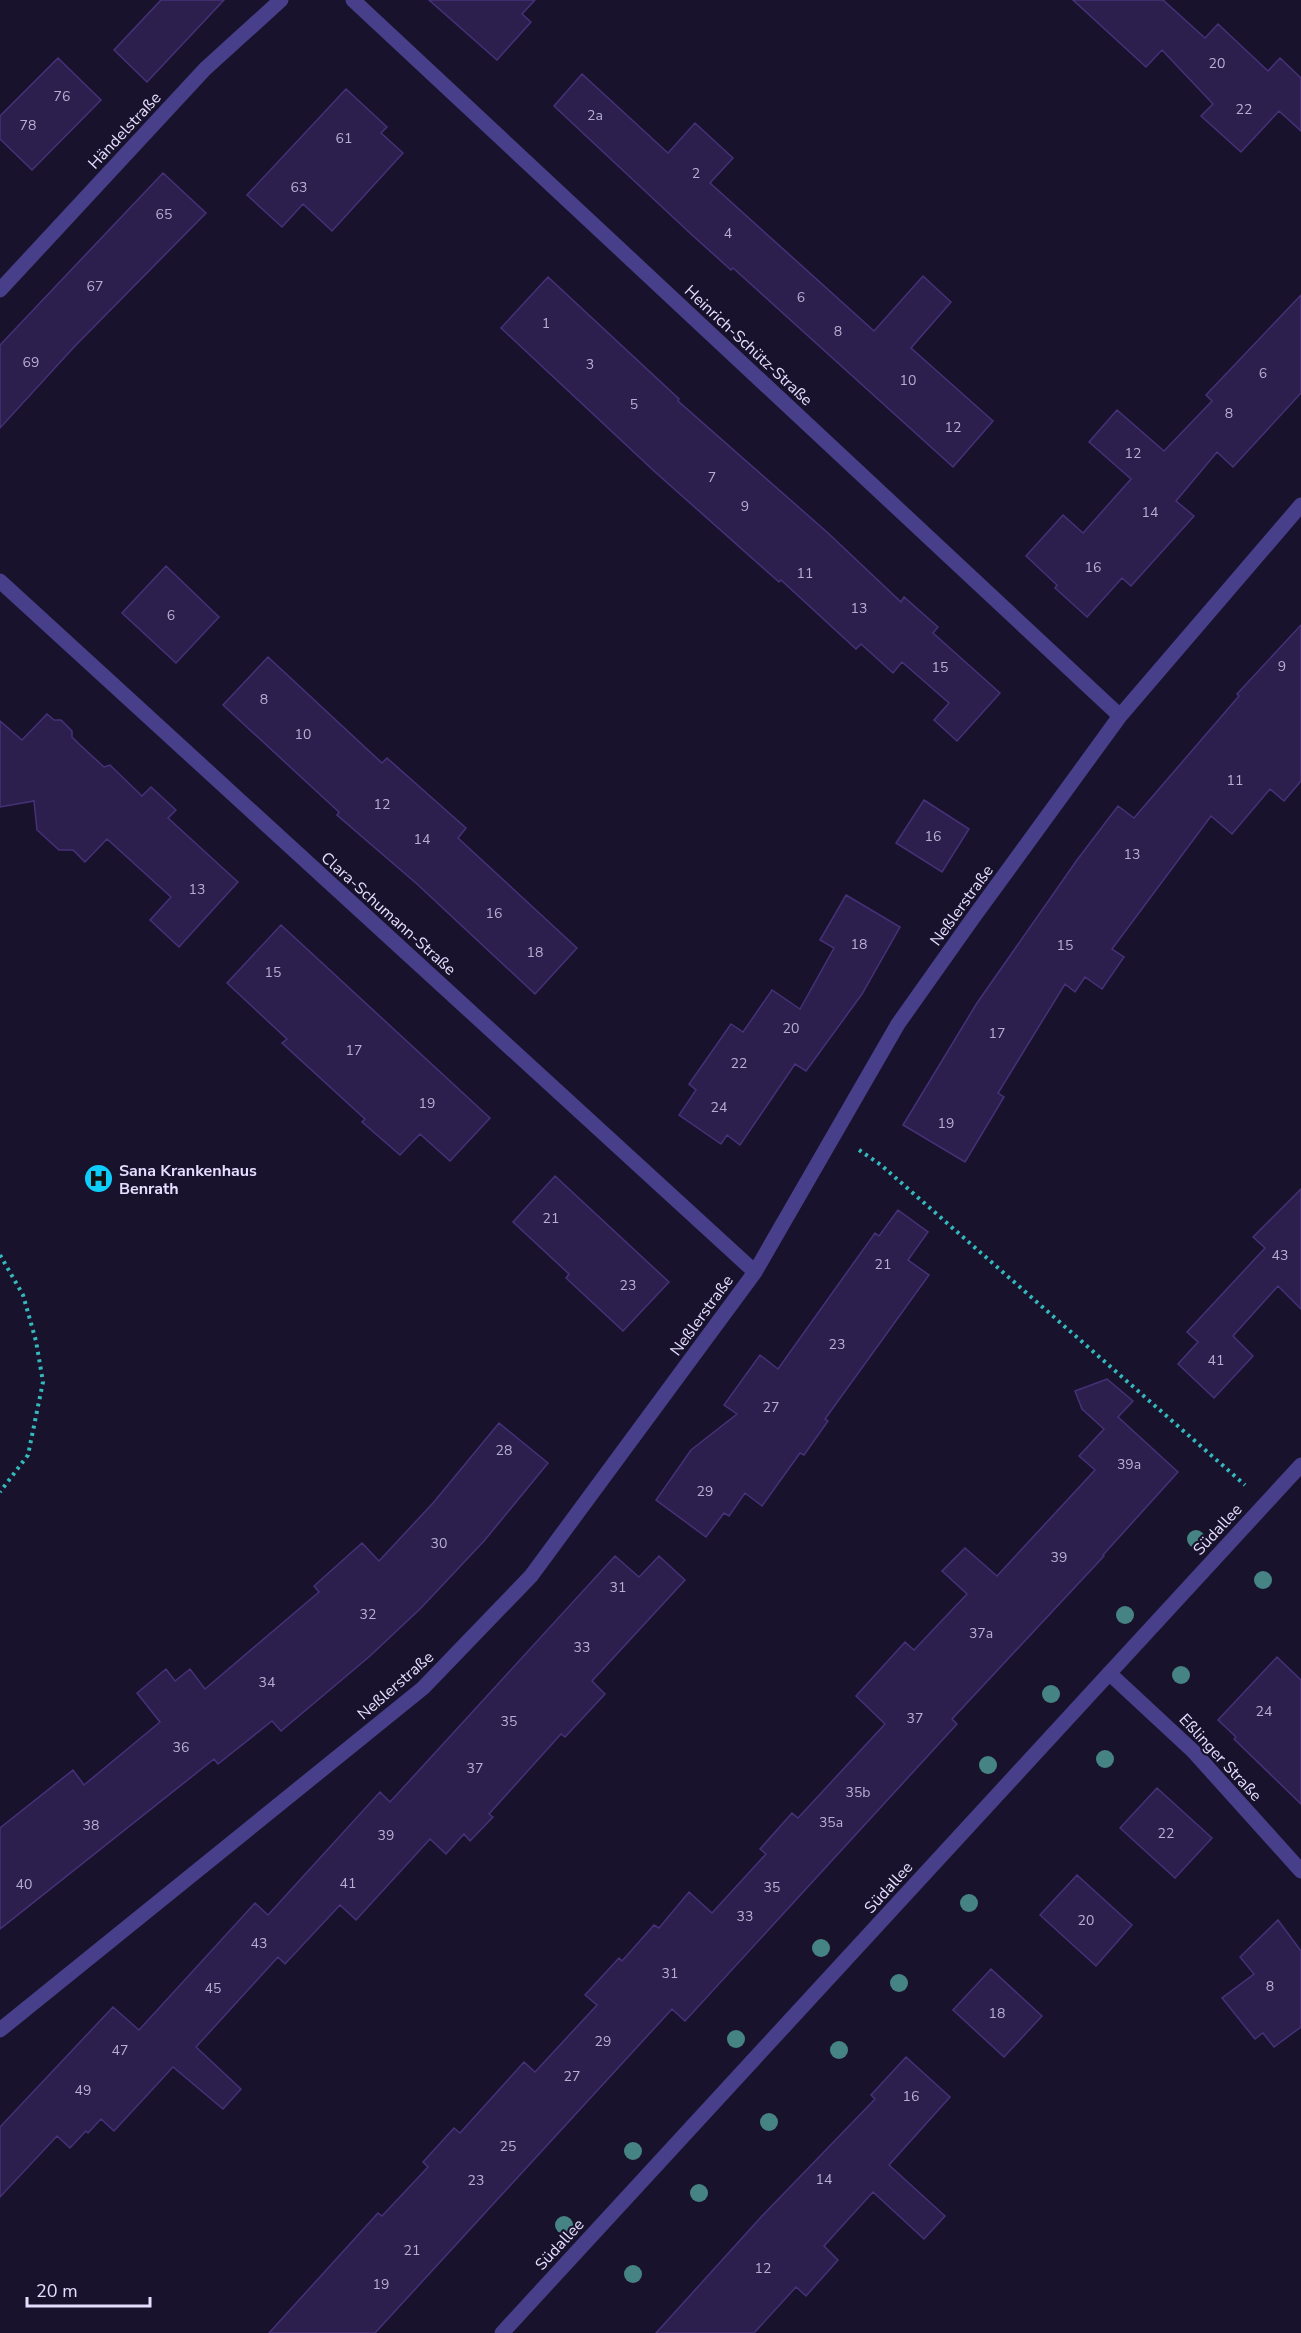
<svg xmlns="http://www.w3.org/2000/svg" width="1301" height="2333" font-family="'Nunito Sans',sans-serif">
<rect width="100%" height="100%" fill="#19122c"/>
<path fill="#2c1f4d" stroke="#463179" stroke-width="1.5" d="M 161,0 L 224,0 L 147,82 L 114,50 Z
M 429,0 L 535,0 L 522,14 L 531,22 L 497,60 Z
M 1073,0 L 1163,0 L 1205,38 L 1218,24 L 1268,71 L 1280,58 L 1301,78 L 1301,131 L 1279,111 L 1241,152 L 1201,116 L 1213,104 L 1162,50 L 1146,67 Z
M 58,58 L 101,100 L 32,170 L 0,139 L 0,116 Z
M 582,74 L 668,153 L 695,123 L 733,158 L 710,183 L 874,331 L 923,276 L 951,302 L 911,348 L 993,421 L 953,467 L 733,268 L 731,270 L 691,234 L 554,106 Z
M 346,89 L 387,127 L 381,133 L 403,153 L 332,231 L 303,204 L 282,227 L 247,195 Z
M 163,173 L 206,213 L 74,347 L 0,428 L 0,345 Z
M 548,277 L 679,399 L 678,401 L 828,533 L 901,602 L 904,597 L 938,627 L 933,633 L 1000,693 L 957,741 L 934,720 L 949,703 L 902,662 L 893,673 L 861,644 L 856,649 L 781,580 L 779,582 L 654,471 L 501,328 Z
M 1301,295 L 1301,393 L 1233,467 L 1217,452 L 1176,501 L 1194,516 L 1131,586 L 1122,578 L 1087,617 L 1055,588 L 1057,585 L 1026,556 L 1063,515 L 1083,533 L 1131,479 L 1089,442 L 1117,410 L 1164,451 L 1212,401 L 1206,395 Z
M 166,566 L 219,617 L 176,663 L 122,613 Z
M 1301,625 L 1301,781 L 1284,801 L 1270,789 L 1232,834 L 1211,816 L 1112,949 L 1124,957 L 1102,989 L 1085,977 L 1075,992 L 1065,984 L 998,1093 L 1004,1097 L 965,1162 L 903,1125 L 977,1003 L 1077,860 L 1118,806 L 1134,818 L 1239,696 L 1237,694 Z
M 268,657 L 382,763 L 387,758 L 466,828 L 458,838 L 577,948 L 535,994 L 417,884 L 337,815 L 339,812 L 223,705 Z
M 47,714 L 54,720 L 61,720 L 72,731 L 72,737 L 79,744 L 104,767 L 110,765 L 142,796 L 151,787 L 176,810 L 168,818 L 238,882 L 179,947 L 150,920 L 171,897 L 107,839 L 85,862 L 73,850 L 59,850 L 37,830 L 34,801 L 0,807 L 0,721 L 22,740 Z
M 924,800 L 969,829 L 942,872 L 896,843 Z
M 846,895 L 900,927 L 862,994 L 806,1071 L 795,1064 L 740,1145 L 727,1135 L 721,1144 L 679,1115 L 696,1090 L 689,1084 L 731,1024 L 743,1032 L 772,990 L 800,1009 L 834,948 L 820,940 Z
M 281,925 L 490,1118 L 450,1161 L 420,1134 L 400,1155 L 362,1122 L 365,1119 L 282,1043 L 287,1039 L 227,983 Z
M 555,1176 L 669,1282 L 623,1331 L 566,1278 L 569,1274 L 513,1222 Z
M 1301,1189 L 1301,1309 L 1278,1286 L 1233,1336 L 1253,1356 L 1214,1398 L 1178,1364 L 1198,1342 L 1187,1332 L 1265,1248 L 1253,1237 Z
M 898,1210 L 928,1232 L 908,1260 L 929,1275 L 825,1419 L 828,1421 L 804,1455 L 800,1453 L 762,1506 L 745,1493 L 729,1516 L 724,1513 L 706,1537 L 656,1500 L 691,1450 L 737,1414 L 724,1405 L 760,1355 L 778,1369 L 875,1233 L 879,1236 Z
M 1107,1379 L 1133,1401 L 1118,1417 L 1178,1472 L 1103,1555 L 1104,1556 L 952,1719 L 957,1724 L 685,2021 L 672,2009 L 375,2333 L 269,2333 L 378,2213 L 382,2216 L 428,2167 L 423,2162 L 454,2128 L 460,2133 L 524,2062 L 535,2072 L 597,2005 L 585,1995 L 619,1958 L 622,1961 L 654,1925 L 659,1928 L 689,1892 L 712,1913 L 766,1854 L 760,1849 L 792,1813 L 798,1818 L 885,1724 L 856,1696 L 905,1642 L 914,1650 L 967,1594 L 942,1571 L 965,1548 L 997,1576 L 1095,1470 L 1079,1456 L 1104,1429 L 1082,1409 L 1075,1391 Z
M 499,1423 L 548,1463 L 484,1541 L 421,1608 L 370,1656 L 281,1731 L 272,1721 L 218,1764 L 214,1759 L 0,1929 L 0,1828 L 73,1770 L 84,1785 L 160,1722 L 137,1693 L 166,1669 L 175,1681 L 190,1669 L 205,1689 L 319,1592 L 314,1586 L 362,1543 L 379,1561 L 433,1503 Z
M 615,1556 L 639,1577 L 659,1556 L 685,1580 L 592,1681 L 605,1694 L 565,1737 L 561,1734 L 489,1814 L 493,1817 L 470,1841 L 464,1834 L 446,1854 L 430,1839 L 356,1920 L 340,1905 L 285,1964 L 278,1957 L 196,2047 L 241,2089 L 223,2109 L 173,2067 L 114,2131 L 101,2119 L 88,2133 L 86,2131 L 70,2148 L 57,2136 L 0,2197 L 0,2127 L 113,2007 L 139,2030 L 255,1903 L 268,1915 L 380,1792 L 390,1802 Z
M 1277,1657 L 1301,1680 L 1301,1804 L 1234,1739 L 1236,1737 L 1218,1720 Z
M 1157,1788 L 1212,1838 L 1175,1878 L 1120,1828 Z
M 1077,1875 L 1132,1925 L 1096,1966 L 1040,1915 Z
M 1278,1920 L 1301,1951 L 1301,2027 L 1274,2047 L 1263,2033 L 1255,2039 L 1222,1998 L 1254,1974 L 1240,1957 Z
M 991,1969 L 1042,2016 L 1004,2057 L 953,2010 Z
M 906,2057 L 950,2097 L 889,2165 L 945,2216 L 924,2239 L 873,2192 L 824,2246 L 838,2260 L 806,2296 L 796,2287 L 754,2333 L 656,2333 L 762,2216 L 875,2099 L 871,2095 Z"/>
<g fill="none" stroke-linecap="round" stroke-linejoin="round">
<path stroke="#34b9bd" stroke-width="4" stroke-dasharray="3 4.5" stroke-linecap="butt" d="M 859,1150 L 881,1165 L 1245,1485
M 0,1255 L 23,1295 L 36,1341 L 43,1382 L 28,1455 L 0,1492"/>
<path stroke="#483f8a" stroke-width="15" d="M 353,0 L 1120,716
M 0,290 L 205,69 L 281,0
M 0,581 L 755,1272
M 1109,1673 L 1193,1751 L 1301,1871
M 0,2030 L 423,1688 L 531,1576 L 755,1272 L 898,1024 L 973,918 L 1120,716 L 1301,505
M 502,2333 L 1301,1465"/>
</g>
<g fill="#468384">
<circle cx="1196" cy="1539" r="9"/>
<circle cx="1263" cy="1580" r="9"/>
<circle cx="1125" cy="1615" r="9"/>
<circle cx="1181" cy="1675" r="9"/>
<circle cx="1051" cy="1694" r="9"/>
<circle cx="1105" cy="1759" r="9"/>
<circle cx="988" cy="1765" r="9"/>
<circle cx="969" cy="1903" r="9"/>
<circle cx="821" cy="1948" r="9"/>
<circle cx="899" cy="1983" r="9"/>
<circle cx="736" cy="2039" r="9"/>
<circle cx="839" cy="2050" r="9"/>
<circle cx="769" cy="2122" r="9"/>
<circle cx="633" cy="2151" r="9"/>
<circle cx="699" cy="2193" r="9"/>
<circle cx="564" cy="2225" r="9"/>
<circle cx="633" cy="2274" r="9"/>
</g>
<defs>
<symbol id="hospital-disc" viewBox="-11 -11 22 22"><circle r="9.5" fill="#0fcdfa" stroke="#19122c"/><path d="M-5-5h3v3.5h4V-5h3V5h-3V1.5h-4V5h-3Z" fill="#111"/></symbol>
</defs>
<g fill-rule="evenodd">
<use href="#hospital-disc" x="82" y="1162" width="33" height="33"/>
</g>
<g text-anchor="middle" stroke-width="4.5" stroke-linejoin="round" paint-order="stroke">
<g font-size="14" fill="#b7aed2">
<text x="1217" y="68">20</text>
<text x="62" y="101">76</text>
<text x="1244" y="114">22</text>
<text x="595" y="120">2a</text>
<text x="28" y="130">78</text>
<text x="344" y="143">61</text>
<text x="696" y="178">2</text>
<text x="299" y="192">63</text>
<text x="164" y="219">65</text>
<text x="728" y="238">4</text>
<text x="95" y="291">67</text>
<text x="801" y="302">6</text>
<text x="546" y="328">1</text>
<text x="838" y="336">8</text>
<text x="31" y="367">69</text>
<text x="590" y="369">3</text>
<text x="1263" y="378">6</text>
<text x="908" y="385">10</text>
<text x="634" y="409">5</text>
<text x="1229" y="418">8</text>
<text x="953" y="432">12</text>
<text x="1133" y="458">12</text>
<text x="712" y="482">7</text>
<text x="745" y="511">9</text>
<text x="1150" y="517">14</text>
<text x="1093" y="572">16</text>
<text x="805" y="578">11</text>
<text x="859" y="613">13</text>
<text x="171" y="620">6</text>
<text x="1282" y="671">9</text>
<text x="940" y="672">15</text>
<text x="264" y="704">8</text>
<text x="303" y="739">10</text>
<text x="1235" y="785">11</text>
<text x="382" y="809">12</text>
<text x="933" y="841">16</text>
<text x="422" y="844">14</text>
<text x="1132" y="859">13</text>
<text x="197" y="894">13</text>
<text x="494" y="918">16</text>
<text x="859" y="949">18</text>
<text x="1065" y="950">15</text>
<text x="535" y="957">18</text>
<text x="273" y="977">15</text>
<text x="791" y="1033">20</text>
<text x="997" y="1038">17</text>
<text x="354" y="1055">17</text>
<text x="739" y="1068">22</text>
<text x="427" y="1108">19</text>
<text x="719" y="1112">24</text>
<text x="946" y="1128">19</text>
<text x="551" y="1223">21</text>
<text x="1280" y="1260">43</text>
<text x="883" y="1269">21</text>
<text x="628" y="1290">23</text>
<text x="837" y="1349">23</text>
<text x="1216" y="1365">41</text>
<text x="771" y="1412">27</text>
<text x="504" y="1455">28</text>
<text x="1129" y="1469">39a</text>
<text x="705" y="1496">29</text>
<text x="439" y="1548">30</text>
<text x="1059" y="1562">39</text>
<text x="618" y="1592">31</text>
<text x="368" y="1619">32</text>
<text x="981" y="1638">37a</text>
<text x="582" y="1652">33</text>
<text x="267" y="1687">34</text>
<text x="1264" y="1716">24</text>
<text x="915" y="1723">37</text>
<text x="509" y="1726">35</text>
<text x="181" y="1752">36</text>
<text x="475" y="1773">37</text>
<text x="858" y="1797">35b</text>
<text x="831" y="1827">35a</text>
<text x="91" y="1830">38</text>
<text x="1166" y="1838">22</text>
<text x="386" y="1840">39</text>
<text x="348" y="1888">41</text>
<text x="24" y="1889">40</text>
<text x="772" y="1892">35</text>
<text x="745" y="1921">33</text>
<text x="1086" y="1925">20</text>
<text x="259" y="1948">43</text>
<text x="670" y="1978">31</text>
<text x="1270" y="1991">8</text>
<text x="213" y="1993">45</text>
<text x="997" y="2018">18</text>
<text x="603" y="2046">29</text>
<text x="120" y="2055">47</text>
<text x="572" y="2081">27</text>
<text x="83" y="2095">49</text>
<text x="911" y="2101">16</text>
<text x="508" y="2151">25</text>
<text x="824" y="2184">14</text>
<text x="476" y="2185">23</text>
<text x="412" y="2255">21</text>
<text x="763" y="2273">12</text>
<text x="381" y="2289">19</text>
</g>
<g font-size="16" fill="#e5defe" stroke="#19122c">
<text transform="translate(124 130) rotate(-47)" y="6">Händelstraße</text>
<text transform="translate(749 345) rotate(43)" y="6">Heinrich-Schütz-Straße</text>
<text transform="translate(961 905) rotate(-54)" y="6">Neßlerstraße</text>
<text transform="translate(389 913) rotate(42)" y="6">Clara-Schumann-Straße</text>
<text transform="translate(701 1315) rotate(-54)" y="6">Neßlerstraße</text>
<text transform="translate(1217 1529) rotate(-47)" y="6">Südallee</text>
<text transform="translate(395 1685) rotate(-41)" y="6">Neßlerstraße</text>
<text transform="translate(1221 1757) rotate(47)" y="6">Eßlinger Straße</text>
<text transform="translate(888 1887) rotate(-48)" y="6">Südallee</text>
<text transform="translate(559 2244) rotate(-47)" y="6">Südallee</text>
</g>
<g font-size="16" font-weight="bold" fill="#e5defe" stroke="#19122c" text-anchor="start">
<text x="119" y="1176">Sana Krankenhaus<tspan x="119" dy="18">Benrath</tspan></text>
</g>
</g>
<path d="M27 2297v9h123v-9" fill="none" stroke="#e5defe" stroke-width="3"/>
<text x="36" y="2297" font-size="18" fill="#e5defe" stroke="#19122c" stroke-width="4.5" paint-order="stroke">20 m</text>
</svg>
